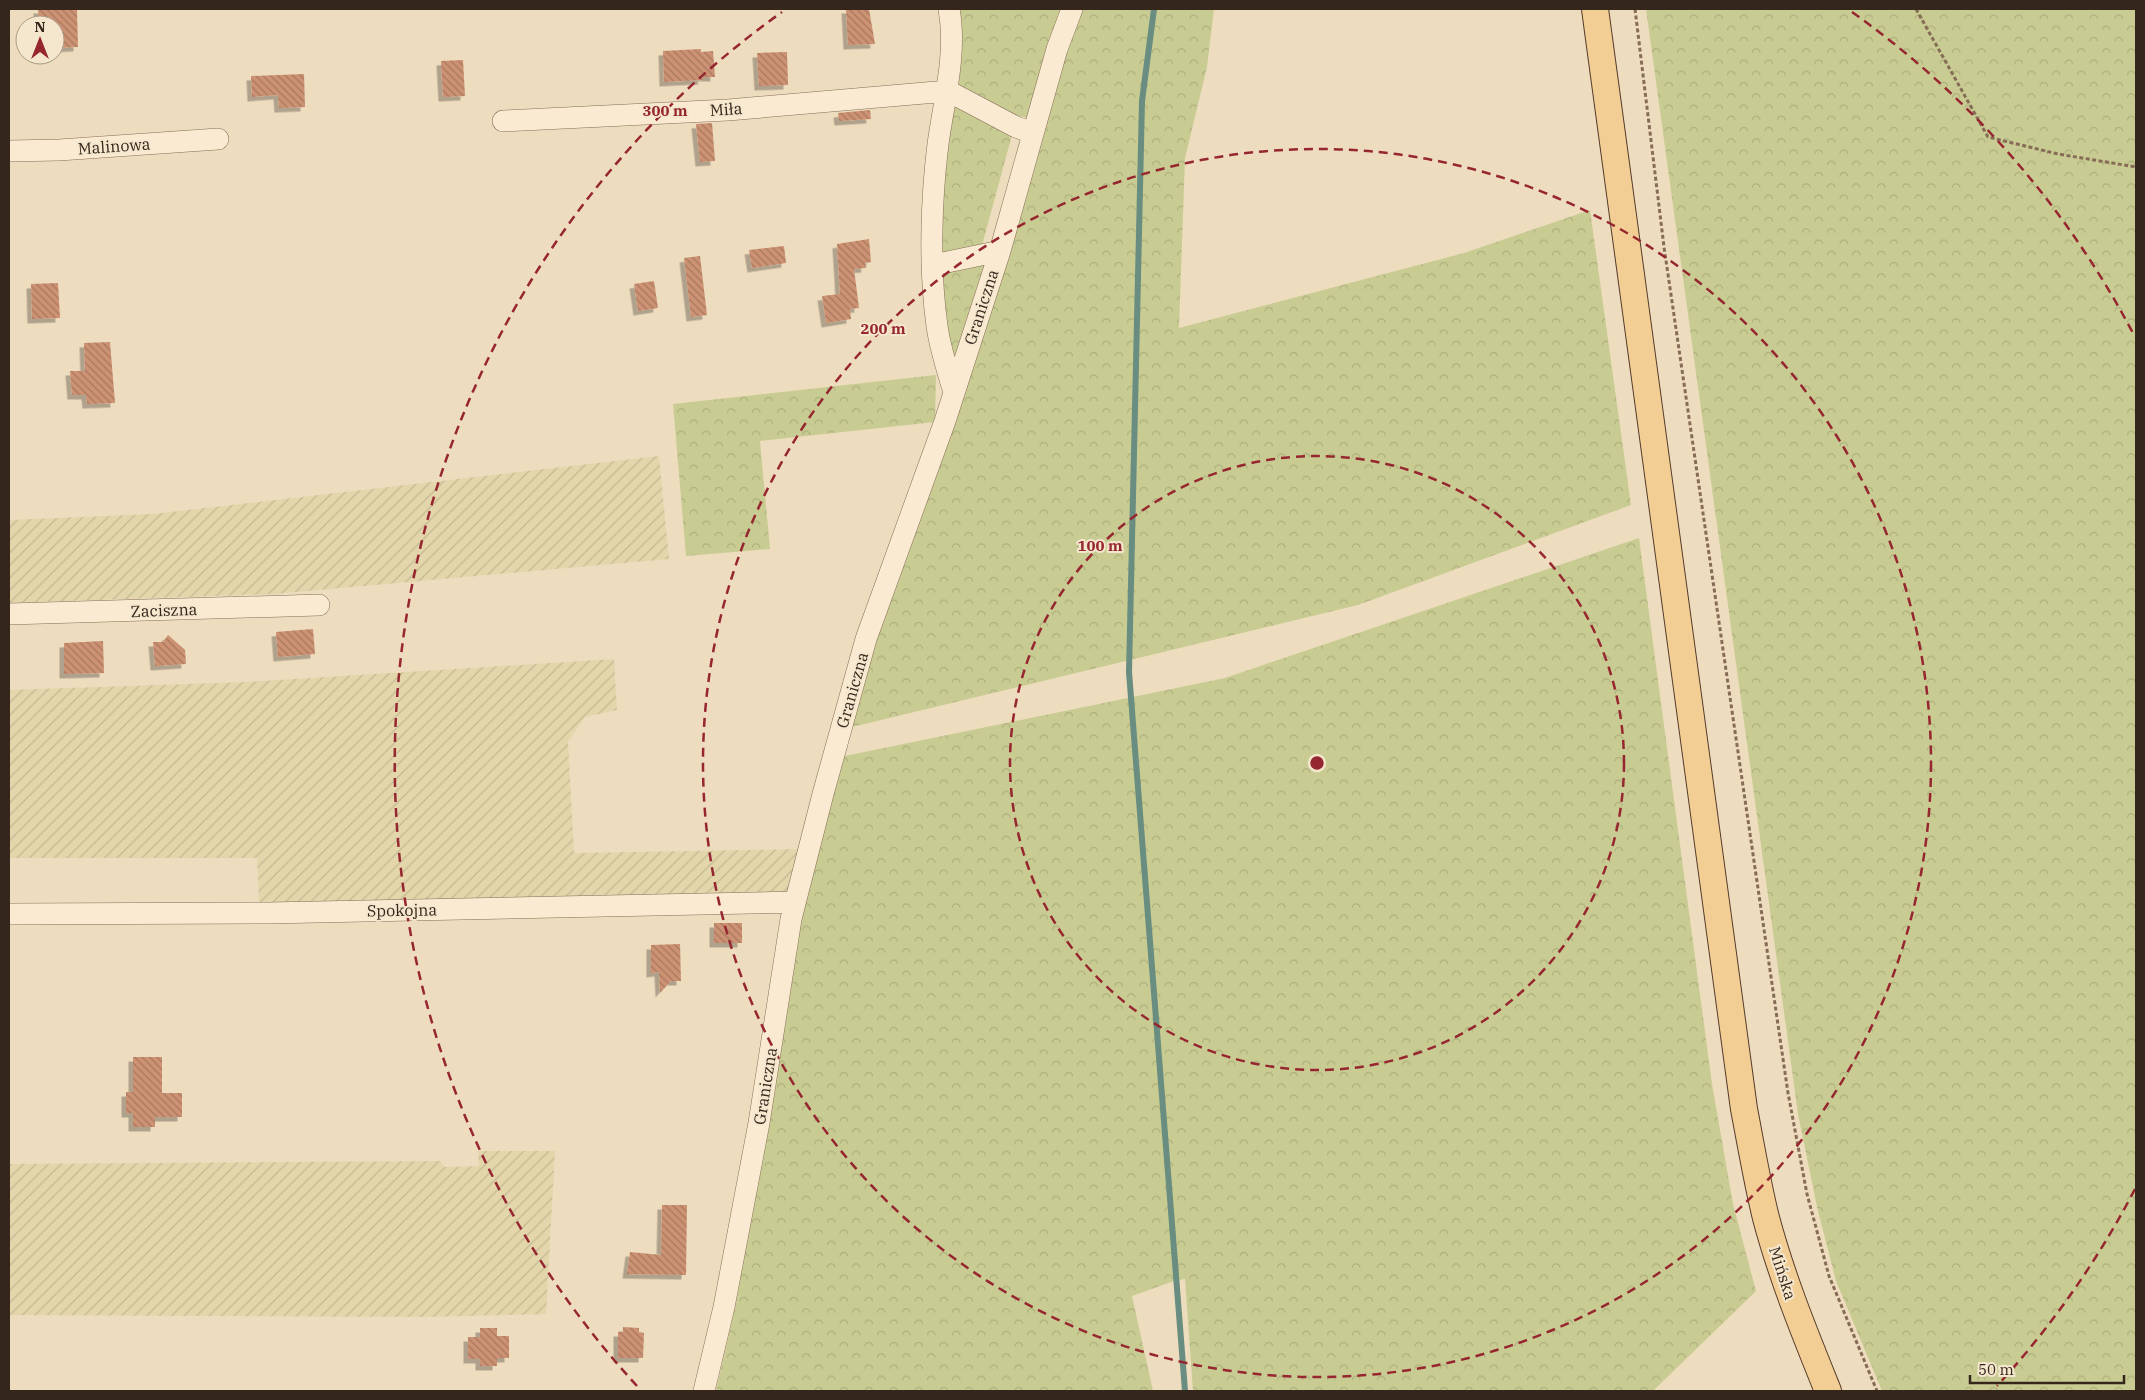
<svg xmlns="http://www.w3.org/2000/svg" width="2145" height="1400" font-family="'IBM Plex Serif',serif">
<defs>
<pattern id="farmland-furrows" width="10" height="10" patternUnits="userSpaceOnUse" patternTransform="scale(1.25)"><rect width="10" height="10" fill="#e4d6ab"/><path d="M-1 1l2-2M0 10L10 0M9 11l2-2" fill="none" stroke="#c4b893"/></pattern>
<pattern id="forest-crowns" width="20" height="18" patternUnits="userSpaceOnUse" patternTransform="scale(1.25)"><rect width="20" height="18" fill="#c9cc92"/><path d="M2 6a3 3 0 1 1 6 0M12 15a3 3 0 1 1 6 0" fill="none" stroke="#adaf7d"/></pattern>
<pattern id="building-back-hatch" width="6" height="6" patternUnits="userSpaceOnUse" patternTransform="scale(1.25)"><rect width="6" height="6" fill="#cd9273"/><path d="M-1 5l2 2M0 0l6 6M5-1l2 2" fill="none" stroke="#a7775e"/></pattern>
<filter id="shadow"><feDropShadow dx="-4.5" dy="4.5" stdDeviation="0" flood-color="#0004"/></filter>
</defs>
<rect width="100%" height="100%" fill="#eedcbe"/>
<path fill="url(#farmland-furrows)" d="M 659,456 L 669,559 L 274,594 L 9,603 L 9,520 L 153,514 Z
M 614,659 L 617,710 L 585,717 L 568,742 L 574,853 L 802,849 L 793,893 L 259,903 L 257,858 L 9,858 L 9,690 L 248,682 Z
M 478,1151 L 555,1151 L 546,1314 L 430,1317 L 9,1315 L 9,1164 L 440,1161 L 445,1167 L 479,1166 Z"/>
<path fill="url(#forest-crowns)" d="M 955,9 L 1067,9 L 1029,118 L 1018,116 L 957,90 Z
M 1081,9 L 1214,9 L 1207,67 L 1185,158 L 1179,328 L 1464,253 L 1590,210 L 1631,505 L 1358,605 L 852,727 L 862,672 L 1037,136 Z
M 1646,9 L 2136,9 L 2136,1391 L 1882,1391 L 1836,1281 L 1817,1207 L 1798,1114 Z
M 955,102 L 1012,135 L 981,249 L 940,259 L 938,215 Z
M 994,257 L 957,358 L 947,357 L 942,274 Z
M 936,375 L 935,422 L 760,441 L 770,549 L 686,556 L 673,404 Z
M 1639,538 L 1712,1084 L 1733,1204 L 1756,1291 L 1653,1391 L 1193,1391 L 1185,1279 L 1174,1281 L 1132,1296 L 1153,1391 L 716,1391 L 737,1299 L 803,908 L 840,757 L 1225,678 Z"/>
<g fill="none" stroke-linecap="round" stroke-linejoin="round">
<path stroke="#698d81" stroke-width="6" d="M 1154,9 L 1142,101 L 1129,672 L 1185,1391"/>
</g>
<path fill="url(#building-back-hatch)" filter="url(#shadow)" d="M 38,9 L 77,9 L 78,47 L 55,48 L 55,25 L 39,25 Z
M 846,9 L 869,9 L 875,44 L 848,45 Z
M 701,49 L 701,52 L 713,51 L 715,77 L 702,77 L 703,80 L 664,82 L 663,51 Z
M 787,52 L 788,85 L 759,86 L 757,53 Z
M 463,60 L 465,96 L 443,97 L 441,61 Z
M 304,74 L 305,107 L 279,108 L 278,95 L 252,97 L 251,76 Z
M 870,110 L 871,119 L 839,121 L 838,113 Z
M 712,123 L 715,161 L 700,162 L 696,124 Z
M 869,239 L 871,262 L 865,263 L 866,268 L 854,269 L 859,308 L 850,309 L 851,319 L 826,323 L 822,296 L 840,294 L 837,244 Z
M 784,246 L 786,263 L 752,268 L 749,250 Z
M 700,256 L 707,315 L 691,317 L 684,258 Z
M 654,281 L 658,308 L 638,311 L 634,284 Z
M 58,283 L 60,318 L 32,319 L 31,284 Z
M 110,342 L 115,403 L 87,404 L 86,395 L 72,395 L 70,371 L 85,371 L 84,343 Z
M 313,629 L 315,654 L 278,657 L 276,632 Z
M 168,635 L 185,650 L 186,664 L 155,666 L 153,642 L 163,642 Z
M 103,641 L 104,673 L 64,674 L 64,643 Z
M 714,923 L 742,923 L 742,943 L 714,943 Z
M 680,944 L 681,981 L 671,981 L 660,993 L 659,972 L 651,973 L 651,945 Z
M 133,1057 L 162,1057 L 162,1093 L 182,1093 L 182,1117 L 155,1117 L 155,1127 L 133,1127 L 133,1113 L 126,1113 L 126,1092 L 133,1092 Z
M 662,1205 L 687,1205 L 686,1275 L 627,1274 L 630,1252 L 661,1255 Z
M 623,1327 L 639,1328 L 639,1332 L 644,1333 L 643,1358 L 618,1358 L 618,1332 L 623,1332 Z
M 480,1328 L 497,1328 L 497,1336 L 509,1336 L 509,1358 L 497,1358 L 497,1366 L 480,1366 L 480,1359 L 468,1359 L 468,1337 L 480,1337 Z"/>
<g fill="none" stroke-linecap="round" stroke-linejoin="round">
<defs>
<path id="minor" d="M 949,9 C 957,53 944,100 938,144 C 931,200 929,269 937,326 C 940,348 947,370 954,392
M 503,121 L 728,110 L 948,91 L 1016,127 L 1033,133
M 9,151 L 59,150 L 218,139
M 933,265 L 1000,251
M 9,614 L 319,605
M 9,914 L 268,913 L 795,902
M 704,1391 L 724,1307 L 759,1123 L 791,919 L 823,794 L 866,639 L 945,421 L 1000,251 L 1057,49 L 1072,9"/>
<path id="major" d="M 1595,9 L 1744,1109 C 1751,1145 1757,1182 1766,1218 C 1782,1278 1805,1334 1828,1391"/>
</defs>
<use href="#minor" stroke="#866c57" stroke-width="22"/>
<use href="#major" stroke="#543b2b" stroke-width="28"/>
<path stroke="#866c57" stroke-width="3" stroke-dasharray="4 2.5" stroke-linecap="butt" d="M 1635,9 L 1664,247 L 1788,1093 L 1807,1194 L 1829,1276 L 1877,1391
M 1916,9 L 1988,137 L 2058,154 L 2136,167"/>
<use href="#minor" stroke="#f9ead1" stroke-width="21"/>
<use href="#major" stroke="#f3ce94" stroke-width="26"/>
</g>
<g fill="none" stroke="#962630" stroke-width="2.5" stroke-dasharray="9 6">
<circle cx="1317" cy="763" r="307"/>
<circle cx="1317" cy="763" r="614"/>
<path d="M2135 1189A922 922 0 0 1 1997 1386M637 1386A922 922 0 0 1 782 12M1852 12A922 922 0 0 1 2135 337"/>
</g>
<g text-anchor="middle" stroke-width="4" stroke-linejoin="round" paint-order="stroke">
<g font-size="16" fill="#35261c" stroke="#f5e7ce">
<text transform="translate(726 109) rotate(-4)" y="6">Miła</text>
<text transform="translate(114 146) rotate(-4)" y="6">Malinowa</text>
<text transform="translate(981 307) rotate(-72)" y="6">Graniczna</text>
<text transform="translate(164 610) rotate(-2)" y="6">Zaciszna</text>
<text transform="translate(852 690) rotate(-74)" y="6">Graniczna</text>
<text transform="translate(402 910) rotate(-1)" y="6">Spokojna</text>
<text transform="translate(765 1086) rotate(-81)" y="6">Graniczna</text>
<text transform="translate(1783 1273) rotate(72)" y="6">Mińska</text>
</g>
</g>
<circle cx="1317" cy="763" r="8" fill="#962630" stroke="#f5e7ce" stroke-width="2.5"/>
<g font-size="15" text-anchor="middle" font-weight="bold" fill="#962630" stroke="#f5e7ce" stroke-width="4" stroke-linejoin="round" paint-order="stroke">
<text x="665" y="116">300 m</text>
<text x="883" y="334">200 m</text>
<text x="1100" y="551">100 m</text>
</g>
<rect width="2145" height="1400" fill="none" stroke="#35261c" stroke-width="20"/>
<g transform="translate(40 40)"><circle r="24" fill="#f5e7ce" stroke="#a89a87"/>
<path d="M0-4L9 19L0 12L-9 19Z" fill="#962630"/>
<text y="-8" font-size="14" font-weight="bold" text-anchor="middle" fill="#35261c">N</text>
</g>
<path d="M1970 1375v8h154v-8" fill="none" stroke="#35261c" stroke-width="2.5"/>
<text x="1978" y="1375" font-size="15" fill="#35261c" stroke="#f5e7ce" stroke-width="4" paint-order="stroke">50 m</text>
</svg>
